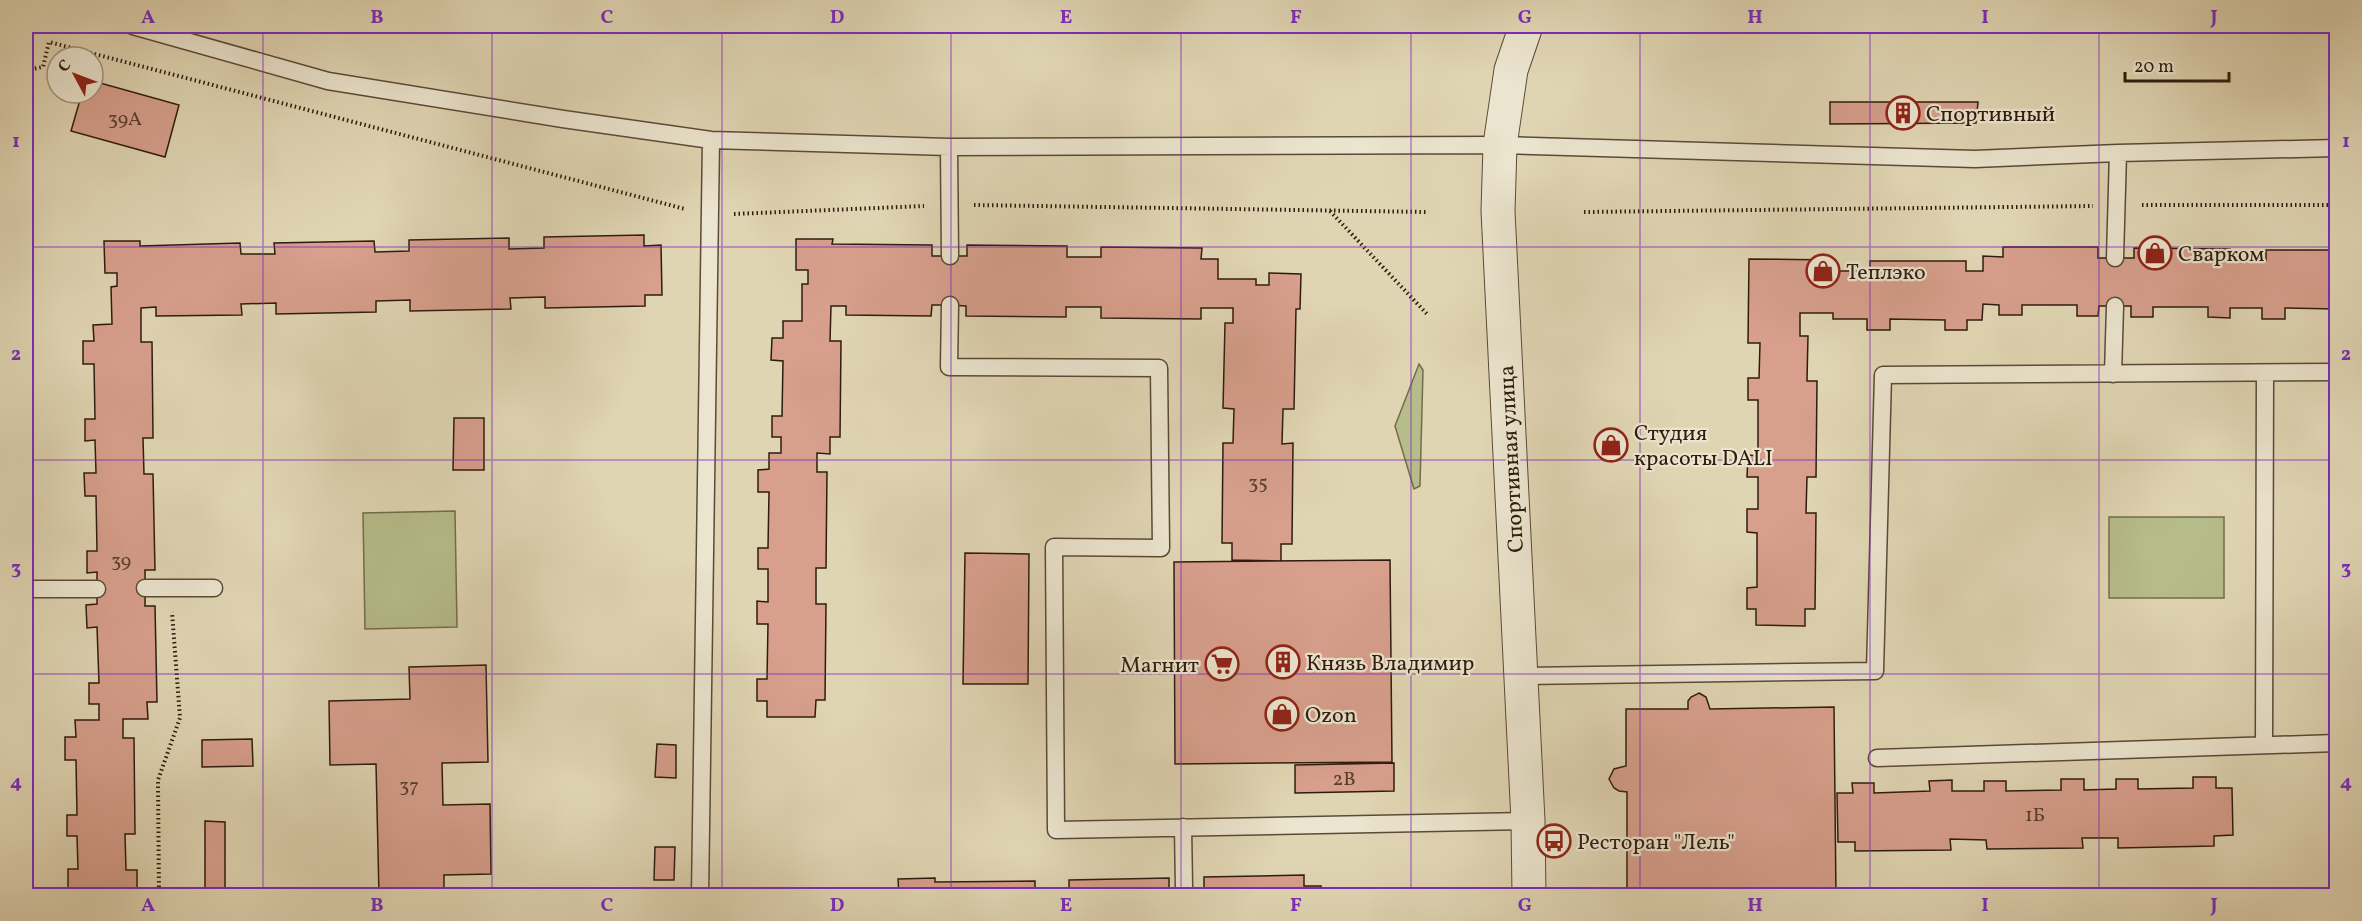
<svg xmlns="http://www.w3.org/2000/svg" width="2362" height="921" font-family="Vollkorn,serif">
<rect width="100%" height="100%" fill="#e0d5b3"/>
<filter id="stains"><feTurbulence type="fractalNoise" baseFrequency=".00333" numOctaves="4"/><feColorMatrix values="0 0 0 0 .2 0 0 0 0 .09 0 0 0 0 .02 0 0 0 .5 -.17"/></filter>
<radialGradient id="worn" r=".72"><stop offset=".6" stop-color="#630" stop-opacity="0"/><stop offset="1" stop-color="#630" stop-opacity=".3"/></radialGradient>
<path fill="#b6bc8a" stroke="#726c4c" stroke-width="1.5" d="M 1419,364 L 1423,370 L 1420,486 L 1414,489 L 1395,426 Z
M 2329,492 L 2336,492 L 2336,572 L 2329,572 Z
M 455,511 L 457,627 L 365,629 L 363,513 Z
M 2109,517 L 2224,517 L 2224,598 L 2109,598 Z"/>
<path fill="#d79f8c" stroke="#2f1c0e" stroke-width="1.5" d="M 93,81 L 179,105 L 165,157 L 71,131 L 82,93 L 93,93 Z
M 1830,102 L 1978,102 L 1976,123 L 1830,124 Z
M 644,235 L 644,246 L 661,245 L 662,295 L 645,295 L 645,306 L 545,308 L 545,297 L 510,298 L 511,309 L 410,311 L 410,300 L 376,301 L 376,312 L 276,314 L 276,303 L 241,304 L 242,315 L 156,316 L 156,307 L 141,308 L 141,342 L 152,342 L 153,438 L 143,438 L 144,474 L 153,474 L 155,570 L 145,570 L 145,606 L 155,606 L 157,702 L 147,702 L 148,719 L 123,719 L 123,738 L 134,738 L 135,834 L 125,834 L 126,870 L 137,870 L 137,896 L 79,896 L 79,892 L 68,892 L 68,869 L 78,869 L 77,836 L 67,836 L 67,815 L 77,815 L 76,760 L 65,760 L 65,737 L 76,737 L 75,720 L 99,720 L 99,704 L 89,704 L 89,683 L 99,683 L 97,627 L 87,628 L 86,605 L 97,604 L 97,572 L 87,573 L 87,551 L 97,551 L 96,496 L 85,496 L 84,473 L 96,473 L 95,440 L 85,441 L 85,419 L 95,419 L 94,364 L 83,364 L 83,341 L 94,341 L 93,325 L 112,324 L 111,287 L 117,286 L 117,273 L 105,273 L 104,241 L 140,241 L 140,246 L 240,243 L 241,254 L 275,254 L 274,243 L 374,241 L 375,252 L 409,251 L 409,240 L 509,238 L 509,249 L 544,248 L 544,237 Z
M 796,239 L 833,239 L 832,244 L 932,245 L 932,256 L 967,256 L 967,245 L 1067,246 L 1067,257 L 1101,257 L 1101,247 L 1202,248 L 1201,259 L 1218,259 L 1218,279 L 1256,279 L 1256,285 L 1269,285 L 1269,273 L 1301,274 L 1300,309 L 1296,309 L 1294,409 L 1283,409 L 1282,444 L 1293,443 L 1292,544 L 1281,544 L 1281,561 L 1232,560 L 1232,543 L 1222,543 L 1223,443 L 1233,443 L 1234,409 L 1223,408 L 1225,323 L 1233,323 L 1233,308 L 1201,308 L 1201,319 L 1101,318 L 1101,307 L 1066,307 L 1066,317 L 966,316 L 966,306 L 950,305 L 932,305 L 931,316 L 846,315 L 846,306 L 831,306 L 830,341 L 841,341 L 840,437 L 830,437 L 830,454 L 817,453 L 817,472 L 827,472 L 826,568 L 816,568 L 816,604 L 826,604 L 825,700 L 816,700 L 815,717 L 767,717 L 767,701 L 757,701 L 757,679 L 767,679 L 768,624 L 757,624 L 757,601 L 768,602 L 768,569 L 758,569 L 758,548 L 768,548 L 769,492 L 758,492 L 758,470 L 769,469 L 769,453 L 781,453 L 781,437 L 772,437 L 772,416 L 782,416 L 783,361 L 771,360 L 772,338 L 783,338 L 783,321 L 802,321 L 802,284 L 808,284 L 808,270 L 796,270 Z
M 2003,247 L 2098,247 L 2098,258 L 2134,258 L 2134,248 L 2230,249 L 2230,259 L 2266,260 L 2266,250 L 2336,250 L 2336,309 L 2285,308 L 2285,319 L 2262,319 L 2262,308 L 2230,308 L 2230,318 L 2208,317 L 2208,307 L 2153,307 L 2153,317 L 2131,317 L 2131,306 L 2099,306 L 2098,316 L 2077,316 L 2077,305 L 2022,305 L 2022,315 L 1999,315 L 1999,305 L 1983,304 L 1982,320 L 1967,320 L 1967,330 L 1945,330 L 1945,320 L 1890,319 L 1890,330 L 1867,330 L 1867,319 L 1833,319 L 1833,313 L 1800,313 L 1800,336 L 1808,336 L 1807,381 L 1817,381 L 1816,477 L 1807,477 L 1806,513 L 1816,513 L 1815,609 L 1805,609 L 1805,626 L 1756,625 L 1756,609 L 1747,609 L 1747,588 L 1757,587 L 1757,533 L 1747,532 L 1747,509 L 1758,509 L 1758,477 L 1747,477 L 1748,455 L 1758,456 L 1758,400 L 1748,400 L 1748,378 L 1759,378 L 1760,343 L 1748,343 L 1749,259 L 1833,260 L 1833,271 L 1870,271 L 1870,261 L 1966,261 L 1966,271 L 1983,271 L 1983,256 L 2003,257 Z
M 454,418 L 484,418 L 484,470 L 453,470 Z
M 965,553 L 1029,554 L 1028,684 L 963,684 Z
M 1390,560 L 1392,762 L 1175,764 L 1174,562 Z
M 486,665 L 488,762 L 442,763 L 443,805 L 490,804 L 491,874 L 444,875 L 444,896 L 379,896 L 376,764 L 330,765 L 329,701 L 410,699 L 409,667 Z
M 1699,693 L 1706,697 L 1710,709 L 1834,707 L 1836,896 L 1627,896 L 1627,792 L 1619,791 L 1614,788 L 1609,779 L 1614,769 L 1626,766 L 1626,709 L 1688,709 L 1688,701 L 1691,697 Z
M 252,739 L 253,766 L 202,767 L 202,740 Z
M 657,744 L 676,745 L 676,778 L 655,777 Z
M 1394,763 L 1394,791 L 1295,793 L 1295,765 Z
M 2193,777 L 2216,777 L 2216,788 L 2232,788 L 2233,835 L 2214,836 L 2214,846 L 2118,848 L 2118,838 L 2082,838 L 2083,848 L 1987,849 L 1986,840 L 1950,839 L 1951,850 L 1855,851 L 1855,842 L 1838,842 L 1837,793 L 1853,793 L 1852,783 L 1874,783 L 1874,793 L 1930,791 L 1929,781 L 1952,780 L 1952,791 L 1984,791 L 1984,781 L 2006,781 L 2006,791 L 2061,790 L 2061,779 L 2084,779 L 2084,790 L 2116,789 L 2116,779 L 2138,779 L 2138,789 L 2193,788 Z
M 205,821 L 225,822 L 225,888 L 205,888 Z
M 655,847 L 675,847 L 674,880 L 654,880 Z
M 1304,875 L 1304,886 L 1321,886 L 1321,896 L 899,896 L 898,879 L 935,878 L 935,882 L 1035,881 L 1035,892 L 1069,891 L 1069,880 L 1169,878 L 1169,889 L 1204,888 L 1204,877 Z"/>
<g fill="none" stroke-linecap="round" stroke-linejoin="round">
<defs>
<path id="service" d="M 133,26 L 328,81 L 563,119 L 711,140 L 949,147 L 1500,145 L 1975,159 L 2118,153 L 2336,148
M 949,147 L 950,256
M 2115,258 L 2118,153
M 950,305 L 949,367 L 1159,368 L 1161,548 L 1054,547 L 1056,830 L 1528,821
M 2113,374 L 2115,306
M 145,588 L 214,588
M 26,589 L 97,589
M 1521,676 L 1875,671 L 1883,375 L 2336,372
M 2264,745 L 2265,373
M 1877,758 L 2336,743
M 1183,827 L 1184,888
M 700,896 L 711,140"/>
<path id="tertiary" d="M 1526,26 L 1511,70 L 1500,145 L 1498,211 L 1528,821 L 1529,896"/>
</defs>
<use href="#service" stroke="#5b4a37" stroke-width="19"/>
<use href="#tertiary" stroke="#5b4a37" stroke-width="35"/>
<path stroke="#2f1c0e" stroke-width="4" stroke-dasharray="1.5 3" stroke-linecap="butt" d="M 26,70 L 43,67 L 49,42 L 685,209
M 974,205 L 1426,212
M 2142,205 L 2336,205
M 1330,211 L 1427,314
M 1584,212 L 2093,206
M 734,214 L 924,206
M 159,896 L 158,780 L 180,718 L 172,612"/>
<use href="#service" stroke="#ebe4ce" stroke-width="16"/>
<use href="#tertiary" stroke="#ebe4ce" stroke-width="33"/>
</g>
<path fill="none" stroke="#7b2cbf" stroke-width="1.5" stroke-opacity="0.55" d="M 263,26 L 263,896M 492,26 L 492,896M 722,26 L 722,896M 951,26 L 951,896M 1181,26 L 1181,896M 1411,26 L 1411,896M 1640,26 L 1640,896M 1870,26 L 1870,896M 2099,26 L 2099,896M 26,247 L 2336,247M 26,460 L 2336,460M 26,674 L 2336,674"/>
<defs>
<symbol id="building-ring" viewBox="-11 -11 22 22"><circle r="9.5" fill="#ebe4ce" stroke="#8f2418" stroke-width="1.5"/><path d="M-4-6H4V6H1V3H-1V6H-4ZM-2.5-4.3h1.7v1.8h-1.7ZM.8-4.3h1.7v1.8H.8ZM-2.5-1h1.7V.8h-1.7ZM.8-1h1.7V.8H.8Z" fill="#8f2418"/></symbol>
<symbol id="shop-ring" viewBox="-11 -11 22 22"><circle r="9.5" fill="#ebe4ce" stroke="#8f2418" stroke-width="1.5"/><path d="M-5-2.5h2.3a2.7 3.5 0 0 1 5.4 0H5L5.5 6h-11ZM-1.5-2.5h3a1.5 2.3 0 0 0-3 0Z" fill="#8f2418"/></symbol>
<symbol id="supermarket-ring" viewBox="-11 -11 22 22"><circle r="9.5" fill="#ebe4ce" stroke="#8f2418" stroke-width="1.5"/><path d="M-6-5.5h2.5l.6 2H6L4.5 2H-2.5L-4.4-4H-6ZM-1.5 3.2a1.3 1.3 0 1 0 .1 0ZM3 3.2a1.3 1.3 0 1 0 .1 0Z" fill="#8f2418"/></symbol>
<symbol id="bus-ring" viewBox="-11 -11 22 22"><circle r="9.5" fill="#ebe4ce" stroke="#8f2418" stroke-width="1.5"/><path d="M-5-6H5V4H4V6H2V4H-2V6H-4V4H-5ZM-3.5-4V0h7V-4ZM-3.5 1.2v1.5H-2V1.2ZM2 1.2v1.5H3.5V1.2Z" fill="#8f2418"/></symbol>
</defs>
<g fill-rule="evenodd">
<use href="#building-ring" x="1884" y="94" width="38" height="38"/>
<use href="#shop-ring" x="2136" y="234" width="38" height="38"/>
<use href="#shop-ring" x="1804" y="252" width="38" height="38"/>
<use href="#shop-ring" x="1592" y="426" width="38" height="38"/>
<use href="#building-ring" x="1264" y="643" width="38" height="38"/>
<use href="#supermarket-ring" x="1203" y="645" width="38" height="38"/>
<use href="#shop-ring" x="1263" y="695" width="38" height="38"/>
<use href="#bus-ring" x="1535" y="822" width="38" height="38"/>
</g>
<g text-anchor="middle" stroke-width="4.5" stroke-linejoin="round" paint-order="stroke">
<g font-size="20" fill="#593d2e">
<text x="125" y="125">39А</text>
<text x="1258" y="489">35</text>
<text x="121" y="567">39</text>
<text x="1344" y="785">2В</text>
<text x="409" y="792">37</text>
<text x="2035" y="821">1Б</text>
</g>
<g font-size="22" fill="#2f1c0e" stroke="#ebe4ce" text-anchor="start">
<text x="1926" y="121">Спортивный</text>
<text x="2178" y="261">Сварком</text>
<text x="1846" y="279">Теплэко</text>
<text x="1634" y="440">Студия<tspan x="1634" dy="25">красоты DALI</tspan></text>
<text x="1306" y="670">Князь Владимир</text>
<text x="1199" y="672" text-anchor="end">Магнит</text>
<text x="1305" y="722">Ozon</text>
<text x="1577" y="849">Ресторан "Лель"</text>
</g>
<g font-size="22" fill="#2f1c0e" stroke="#ebe4ce">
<text transform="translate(1510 459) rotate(-93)" y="8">Спортивная улица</text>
</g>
</g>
<rect width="2362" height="921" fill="none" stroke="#e0d5b3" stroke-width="66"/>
<g transform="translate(75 75) rotate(311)"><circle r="28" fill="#ebe4ce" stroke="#a09481" stroke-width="1.5"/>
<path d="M0-4.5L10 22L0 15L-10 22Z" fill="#8f2418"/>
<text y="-9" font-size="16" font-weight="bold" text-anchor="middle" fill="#2f1c0e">С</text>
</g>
<path d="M2125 72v9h104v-9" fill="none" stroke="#2f1c0e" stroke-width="3"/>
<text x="2134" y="72" font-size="18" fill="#2f1c0e" stroke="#ebe4ce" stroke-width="4.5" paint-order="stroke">20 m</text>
<rect x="33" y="33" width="2296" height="855" fill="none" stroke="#7b2cbf" stroke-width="2"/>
<g font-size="20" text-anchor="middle" font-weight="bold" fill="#7b2cbf">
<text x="148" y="23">A</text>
<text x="377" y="23">B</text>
<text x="607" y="23">C</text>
<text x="837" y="23">D</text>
<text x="1066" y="23">E</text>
<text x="1296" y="23">F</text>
<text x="1525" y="23">G</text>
<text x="1755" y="23">H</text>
<text x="1985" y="23">I</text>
<text x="2214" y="23">J</text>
<text x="16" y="147">1</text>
<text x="2346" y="147">1</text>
<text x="16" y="360">2</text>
<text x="2346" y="360">2</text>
<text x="16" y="574">3</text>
<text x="2346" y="574">3</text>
<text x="16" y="788">4</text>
<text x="2346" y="788">4</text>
<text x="148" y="911">A</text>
<text x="377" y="911">B</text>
<text x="607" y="911">C</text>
<text x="837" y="911">D</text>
<text x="1066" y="911">E</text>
<text x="1296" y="911">F</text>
<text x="1525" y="911">G</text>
<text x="1755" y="911">H</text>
<text x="1985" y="911">I</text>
<text x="2214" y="911">J</text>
</g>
<rect width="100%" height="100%" filter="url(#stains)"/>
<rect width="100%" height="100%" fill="url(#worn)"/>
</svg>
